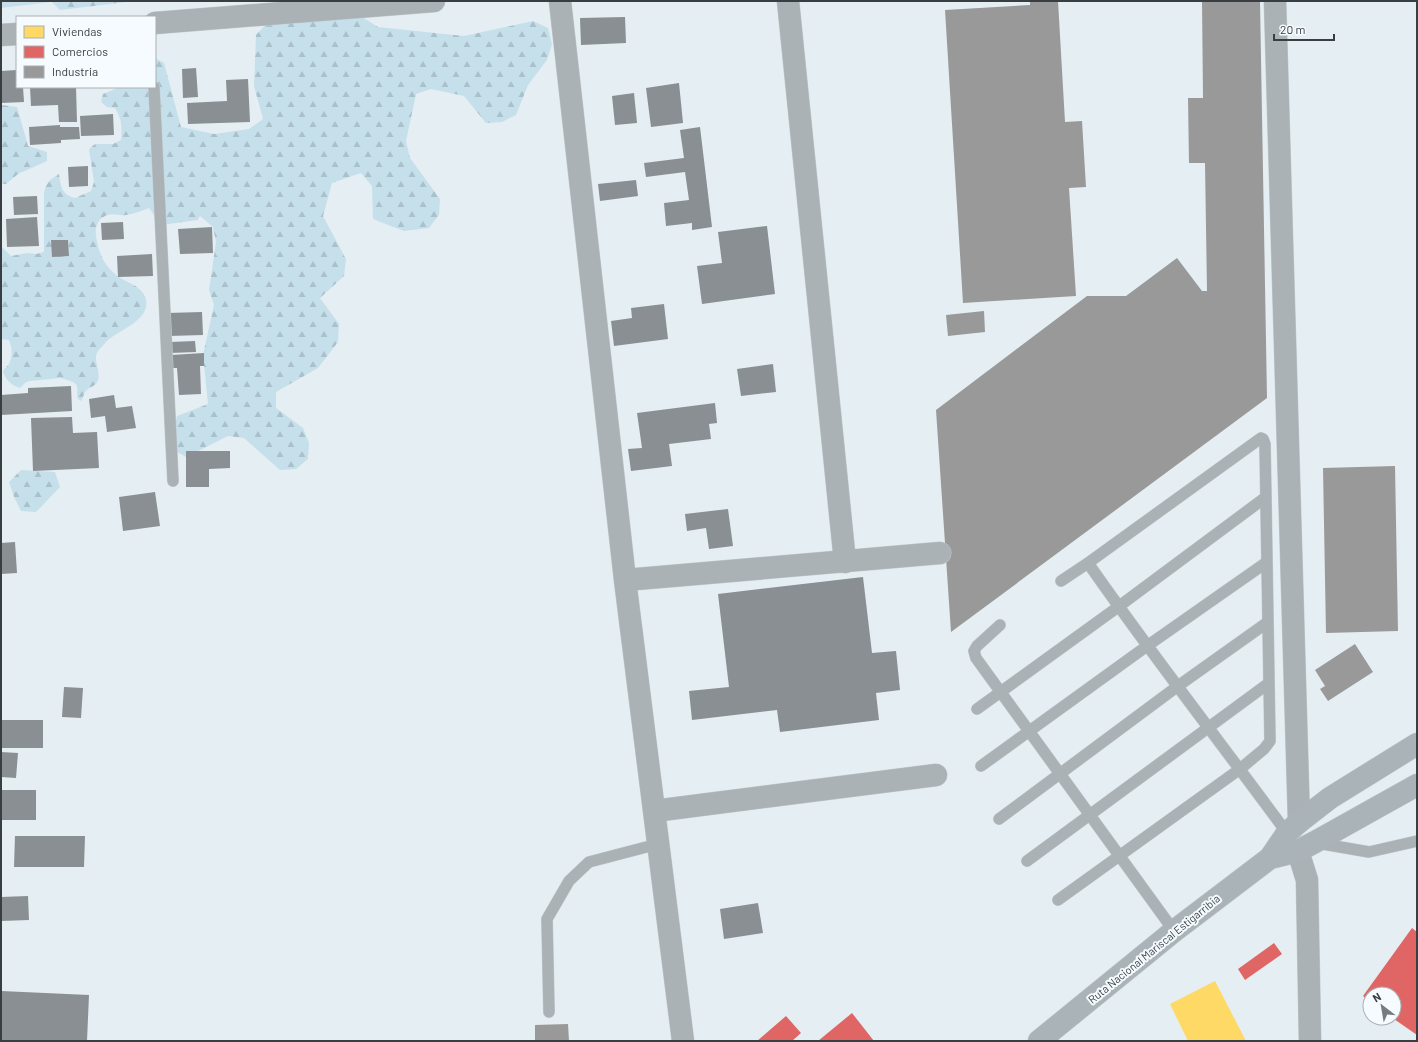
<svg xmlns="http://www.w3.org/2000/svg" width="1418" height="1042" font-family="Barlow,sans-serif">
<defs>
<pattern id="forest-firs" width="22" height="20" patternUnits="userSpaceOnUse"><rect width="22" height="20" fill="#c5e0eb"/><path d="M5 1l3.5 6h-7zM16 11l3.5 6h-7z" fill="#aac1cb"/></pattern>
</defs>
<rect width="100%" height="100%" fill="#e5eef2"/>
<path fill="url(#forest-firs)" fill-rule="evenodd" d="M 51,1 L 135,1 L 60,10 Z
M 340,3 L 378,27 L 464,36 L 533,21 L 548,28 L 552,44 L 547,60 L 528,85 L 516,115 L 502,122 L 486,123 L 464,96 L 431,89 L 416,94 L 406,141 L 410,158 L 440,199 L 439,215 L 429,228 L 404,231 L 373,219 L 372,186 L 361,173 L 332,183 L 323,216 L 346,259 L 344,276 L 320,298 L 339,324 L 338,342 L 318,368 L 276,392 L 276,408 L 303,428 L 309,443 L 308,459 L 296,469 L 280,470 L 244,438 L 228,436 L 186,457 L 172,449 L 173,433 L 177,416 L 208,404 L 203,355 L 214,305 L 209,290 L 216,242 L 213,227 L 200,216 L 199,217 L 198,220 L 161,225 L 149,208 C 142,211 133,214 126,215 C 119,216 111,212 105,216 C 97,220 95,228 96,236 C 98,251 103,264 115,274 C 125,283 143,285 146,300 C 150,321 118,330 106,342 C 104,345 100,348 98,351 C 92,360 101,370 98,380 C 96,386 90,387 87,390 C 83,393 84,397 81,401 L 78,399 C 76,395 78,391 77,386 C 75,381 64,379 60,378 L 30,381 L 26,382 L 20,388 C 11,385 7,381 3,372 C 4,368 7,367 9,364 C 13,355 12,348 9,340 L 1,339 L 1,246 L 11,256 L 27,253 L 36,254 L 44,252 L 44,193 C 46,183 50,179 59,174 C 61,187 61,194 75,198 L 91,191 L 94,182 L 89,149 L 95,144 L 113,144 L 121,140 C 122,127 122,119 115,108 L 107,107 L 101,102 L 103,94 L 120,87 L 155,87 L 155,58 L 164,63 L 181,127 L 214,134 L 249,129 L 263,119 L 254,86 L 256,35 L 267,23 ZM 52,240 L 68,240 L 69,256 Z
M 1,105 L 17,107 L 28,146 L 47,152 L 47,161 L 18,174 L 6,184 L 1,184 Z
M 21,470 L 55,472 L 60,487 L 36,512 L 21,511 L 14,497 L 9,482 Z"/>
<path fill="#c5e0eb" d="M 1,1 L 59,1 L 1,8 Z"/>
<path fill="#ffd966" d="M 1215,981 L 1246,1041 L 1188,1041 L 1170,1004 Z"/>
<path fill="#e06666" d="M 1412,928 L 1417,932 L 1417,1035 L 1394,1019 L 1394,994 L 1370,994 L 1370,1001 L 1363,996 Z
M 1274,943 L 1282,954 L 1245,980 L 1238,969 Z
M 852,1013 L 874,1041 L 818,1041 Z
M 786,1016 L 801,1033 L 792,1041 L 757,1041 Z"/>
<path fill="#999" d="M 1030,1 L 1058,1 L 1065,122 L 1082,121 L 1086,187 L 1069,188 L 1076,296 L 963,303 L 945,10 L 1030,5 Z
M 1202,1 L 1260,1 L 1267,398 L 951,632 L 936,410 L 1087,296 L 1126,296 L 1177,258 L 1202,291 L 1207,291 L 1205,163 L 1189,163 L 1188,98 L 1203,98 Z
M 984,311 L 985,332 L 948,336 L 946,315 Z
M 1395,466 L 1398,631 L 1326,633 L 1323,468 Z
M 1355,644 L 1373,672 L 1328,701 L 1320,689 L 1325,686 L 1315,670 Z
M 568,1024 L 569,1041 L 535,1041 L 535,1025 Z"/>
<path fill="#898f92" d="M 625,17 L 626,43 L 581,45 L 580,18 Z
M 196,68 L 198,97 L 183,98 L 182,69 Z
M 17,70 L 17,87 L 23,87 L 24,102 L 1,103 L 1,71 Z
M 248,79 L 250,122 L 188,124 L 187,103 L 227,101 L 226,80 Z
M 679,83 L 683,123 L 651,127 L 646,88 Z
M 30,87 L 76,87 L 77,122 L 59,122 L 58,105 L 31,106 Z
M 634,93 L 637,123 L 615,125 L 612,96 Z
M 113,114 L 114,135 L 81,136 L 80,116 Z
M 60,125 L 60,127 L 79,127 L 80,139 L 61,140 L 61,143 L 30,145 L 29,127 Z
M 700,127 L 712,227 L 692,230 L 692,223 L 666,226 L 664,203 L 689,200 L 685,172 L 646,177 L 644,163 L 684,158 L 680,130 Z
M 88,166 L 88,186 L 69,187 L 68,167 Z
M 636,180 L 638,196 L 600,201 L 598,184 Z
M 37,196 L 38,214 L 14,215 L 13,197 Z
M 37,217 L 39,246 L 7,247 L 6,219 Z
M 123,222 L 124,239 L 102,240 L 101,223 Z
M 767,226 L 775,294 L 702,304 L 697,266 L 722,263 L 718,232 Z
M 212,227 L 213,253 L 180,254 L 178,229 Z
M 51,240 L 68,240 L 69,256 L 52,257 Z
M 152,254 L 153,276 L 118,277 L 117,256 Z
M 664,304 L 668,339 L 614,346 L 611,321 L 632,318 L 631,308 Z
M 202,312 L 203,335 L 168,336 L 167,313 Z
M 195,341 L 196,352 L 170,353 L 170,342 Z
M 204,353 L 204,366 L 200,366 L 201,394 L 179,395 L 177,368 L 172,368 L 171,355 Z
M 773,364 L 776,392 L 741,396 L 737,369 Z
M 71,386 L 72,411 L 1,415 L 1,395 L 28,393 L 28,388 Z
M 114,395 L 116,408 L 132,406 L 136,428 L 107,432 L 105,416 L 91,418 L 89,399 Z
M 715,403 L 717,423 L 709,424 L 711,439 L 669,444 L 672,466 L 631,471 L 628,449 L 642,448 L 637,413 Z
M 72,417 L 73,433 L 97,432 L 99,468 L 33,471 L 31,418 Z
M 186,451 L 230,451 L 230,468 L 209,469 L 209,487 L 186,487 Z
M 155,492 L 160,526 L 123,531 L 119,497 Z
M 728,509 L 733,546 L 709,549 L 706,528 L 687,531 L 685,514 Z
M 15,542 L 17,573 L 1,574 L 1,543 Z
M 863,577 L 872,653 L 896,651 L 900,690 L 876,693 L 879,720 L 780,732 L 777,710 L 692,720 L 689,691 L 729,687 L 718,594 Z
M 64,687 L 83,688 L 81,718 L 62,717 Z
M 1,720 L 43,720 L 43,748 L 1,748 Z
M 1,752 L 18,753 L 16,778 L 1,777 Z
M 1,790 L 36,790 L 36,820 L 1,820 Z
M 15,836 L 85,836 L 84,867 L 14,867 Z
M 28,896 L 29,920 L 1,921 L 1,897 Z
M 758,903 L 763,933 L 724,939 L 720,909 Z
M 1,991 L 89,995 L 87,1041 L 1,1041 Z"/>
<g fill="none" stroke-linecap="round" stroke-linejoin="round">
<defs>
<path id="service" d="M 154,87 L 173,481
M 1061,581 L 1088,563 C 1152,655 1221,743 1287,833
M 1000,625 L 977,646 L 974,651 L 976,658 L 1174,931
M 977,709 L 1118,607 L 1266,497
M 981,766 L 1147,646 L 1267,562
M 999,819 L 1178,686 L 1268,622
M 1317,843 L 1369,852 L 1417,841
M 1027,861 L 1269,683
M 1058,900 L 1240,769 L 1264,749 L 1270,741 L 1265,444 L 1263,439 L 1261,438 L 1088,563
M 549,1012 L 547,919 L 569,881 L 589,862 L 658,844"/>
<path id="minor" d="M 560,1 L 625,580 L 683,1041
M 788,1 L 845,562
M 1275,1 L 1299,822
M 155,23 L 434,1
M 1,35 L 17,34
M 625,580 L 940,553
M 654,811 L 936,775
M 1298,851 L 1307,880 L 1310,1041"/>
<path id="primary" d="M 1270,858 L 1298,851 L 1315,842 L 1417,785
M 1039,1041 L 1174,931 L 1270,858 L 1287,833 L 1299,822 L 1330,798 L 1417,744"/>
</defs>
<use href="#service" stroke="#c3cace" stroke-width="12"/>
<use href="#minor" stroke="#c3cace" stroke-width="23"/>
<use href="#primary" stroke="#c3cace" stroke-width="23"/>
<use href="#service" stroke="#aab2b6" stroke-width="11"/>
<use href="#minor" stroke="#aab2b6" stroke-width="22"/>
<use href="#primary" stroke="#aab4b8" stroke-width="22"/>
</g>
<g text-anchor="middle" stroke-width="4" stroke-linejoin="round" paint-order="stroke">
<g font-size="11" fill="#383e41" stroke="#f5fbfe">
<text transform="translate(1154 949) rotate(-39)" y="4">Ruta Nacional Mariscal Estigarribia</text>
</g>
</g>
<rect width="1418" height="1042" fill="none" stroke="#383e41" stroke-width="4"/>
<rect x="16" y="16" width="140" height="72" fill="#f5fbfe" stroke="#a9afb2"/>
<rect x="24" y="26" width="20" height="12" fill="#ffd966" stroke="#a9afb2"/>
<text x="52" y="36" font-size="12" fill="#383e41">Viviendas</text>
<rect x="24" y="46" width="20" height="12" fill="#e06666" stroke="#a9afb2"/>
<text x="52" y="56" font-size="12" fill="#383e41">Comercios</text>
<rect x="24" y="66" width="20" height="12" fill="#999999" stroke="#a9afb2"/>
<text x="52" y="76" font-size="12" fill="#383e41">Industria</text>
<g transform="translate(1382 1006) rotate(329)"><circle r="19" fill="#f5fbfe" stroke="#a9afb2"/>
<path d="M0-3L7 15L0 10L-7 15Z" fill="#757c7f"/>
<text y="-6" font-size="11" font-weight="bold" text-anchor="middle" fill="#383e41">N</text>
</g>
<path d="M1274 34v6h60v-6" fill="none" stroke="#383e41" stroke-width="2"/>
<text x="1280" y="34" font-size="12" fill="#383e41" stroke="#f5fbfe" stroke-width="3" paint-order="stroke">20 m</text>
</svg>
